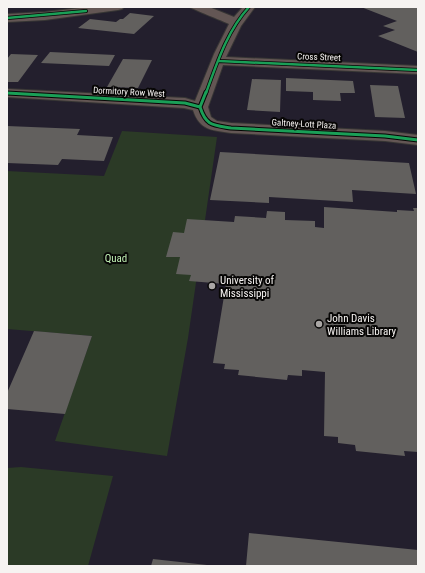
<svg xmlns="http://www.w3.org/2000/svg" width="425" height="573" font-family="'Roboto Condensed',sans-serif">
<rect width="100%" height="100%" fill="#1d1b19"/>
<path fill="#231f2d" d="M 7,7 L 418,7 L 418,566 L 7,566 Z"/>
<path fill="#2b3a26" d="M 122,131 L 217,137 L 188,338 L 167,456 L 55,441 L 92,336 L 7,329 L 7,171 L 104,176 Z
M 21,467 L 113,476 L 88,566 L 7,566 L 7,468 Z"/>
<path fill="#62605e" d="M 361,7 L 418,7 L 418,52 L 378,36 L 395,30 L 383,26 L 397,21 Z
M 130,13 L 154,16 L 134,34 L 78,28 L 90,19 L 116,22 L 120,19 L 123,19 Z
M 50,52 L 115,55 L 109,66 L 41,63 Z
M 11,54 L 38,55 L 18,82 L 7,82 L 7,59 Z
M 123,59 L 152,60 L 138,88 L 107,87 Z
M 286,78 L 353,81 L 355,93 L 340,93 L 341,101 L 313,100 L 313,92 L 286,91 Z
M 252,79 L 281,80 L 280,112 L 247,110 Z
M 370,85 L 398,86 L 405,118 L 375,117 Z
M 7,126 L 80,129 L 77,135 L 113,137 L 104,161 L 62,159 L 58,165 L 7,163 Z
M 220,152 L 409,163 L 416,194 L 352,190 L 353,202 L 269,197 L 269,203 L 210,200 Z
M 324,207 L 397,212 L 397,210 L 414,211 L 413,208 L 418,208 L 418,452 L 404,451 L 405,456 L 356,451 L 355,445 L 338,443 L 338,437 L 324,436 L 325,372 L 302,370 L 302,376 L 288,375 L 287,380 L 238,375 L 239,370 L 224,369 L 225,364 L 213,363 L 226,284 L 189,281 L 191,275 L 176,274 L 180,257 L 166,257 L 173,232 L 184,233 L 187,219 L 234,222 L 235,216 L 266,218 L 267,211 L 285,212 L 285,220 L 315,221 L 315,227 L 324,228 Z
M 34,331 L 92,336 L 65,414 L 7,409 L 7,393 Z
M 249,533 L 418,550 L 418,566 L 246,566 Z
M 153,559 L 207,565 L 207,566 L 151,566 Z"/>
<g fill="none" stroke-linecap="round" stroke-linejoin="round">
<defs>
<path id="street" d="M 89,7 L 124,7 L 122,9 L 118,10 L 45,20 L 7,22 L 7,14 L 45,12 Z
M 190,7 L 209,7 L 234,17 L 243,7 L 255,7 L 241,26 L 226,57 L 418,66 L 418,74 L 223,65 L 208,107 L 211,117 L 217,121 L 231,123 L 385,131 L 418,135 L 418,145 L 385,141 L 231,133 C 212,130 200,131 193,110 L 184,108 L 7,97 L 7,89 L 185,98 L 195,101 L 214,54 L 229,24 C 223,21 192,9 190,7 Z"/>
</defs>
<use href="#street" stroke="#363534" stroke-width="2"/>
<use href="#street" fill="#635654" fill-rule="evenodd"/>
<defs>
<path id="cycleway-far1" d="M 7,18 L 86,11
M 219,61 L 418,70
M 206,93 C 217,63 227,31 249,7"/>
<path id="cycleway" d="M 7,93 L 185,103 L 200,107
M 200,107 C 206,126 213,125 231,128 L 385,136 L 418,140
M 200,107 L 206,92"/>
</defs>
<use href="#cycleway-far1" stroke="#070605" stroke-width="4"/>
<use href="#cycleway" stroke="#070605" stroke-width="5"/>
<use href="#cycleway-far1" stroke="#1a9f57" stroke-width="2.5"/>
<use href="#cycleway" stroke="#1a9f57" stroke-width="3"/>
</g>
<g fill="#aaa7a5" stroke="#070605" stroke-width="1.5">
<circle cx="212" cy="286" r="4"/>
<circle cx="319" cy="324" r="4"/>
</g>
<g text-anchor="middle" stroke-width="4" stroke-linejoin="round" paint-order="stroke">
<g font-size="9" fill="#f6f3f1" stroke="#070605">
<text transform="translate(319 57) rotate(2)" y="3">Cross Street</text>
<text transform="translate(129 92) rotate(3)" y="3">Dormitory Row West</text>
<text transform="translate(304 124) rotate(3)" y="3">Galtney-Lott Plaza</text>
</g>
<g font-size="11" fill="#bfeeb3" stroke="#070605">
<text x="116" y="262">Quad</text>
</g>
<g font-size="11" fill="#f6f3f1" stroke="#070605" text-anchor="start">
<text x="220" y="284">University of<tspan x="220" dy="13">Mississippi</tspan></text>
<text x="327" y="322">John Davis<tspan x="327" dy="13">Williams Library</tspan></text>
</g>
</g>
<rect width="425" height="573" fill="none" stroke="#f6f3f1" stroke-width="16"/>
</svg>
